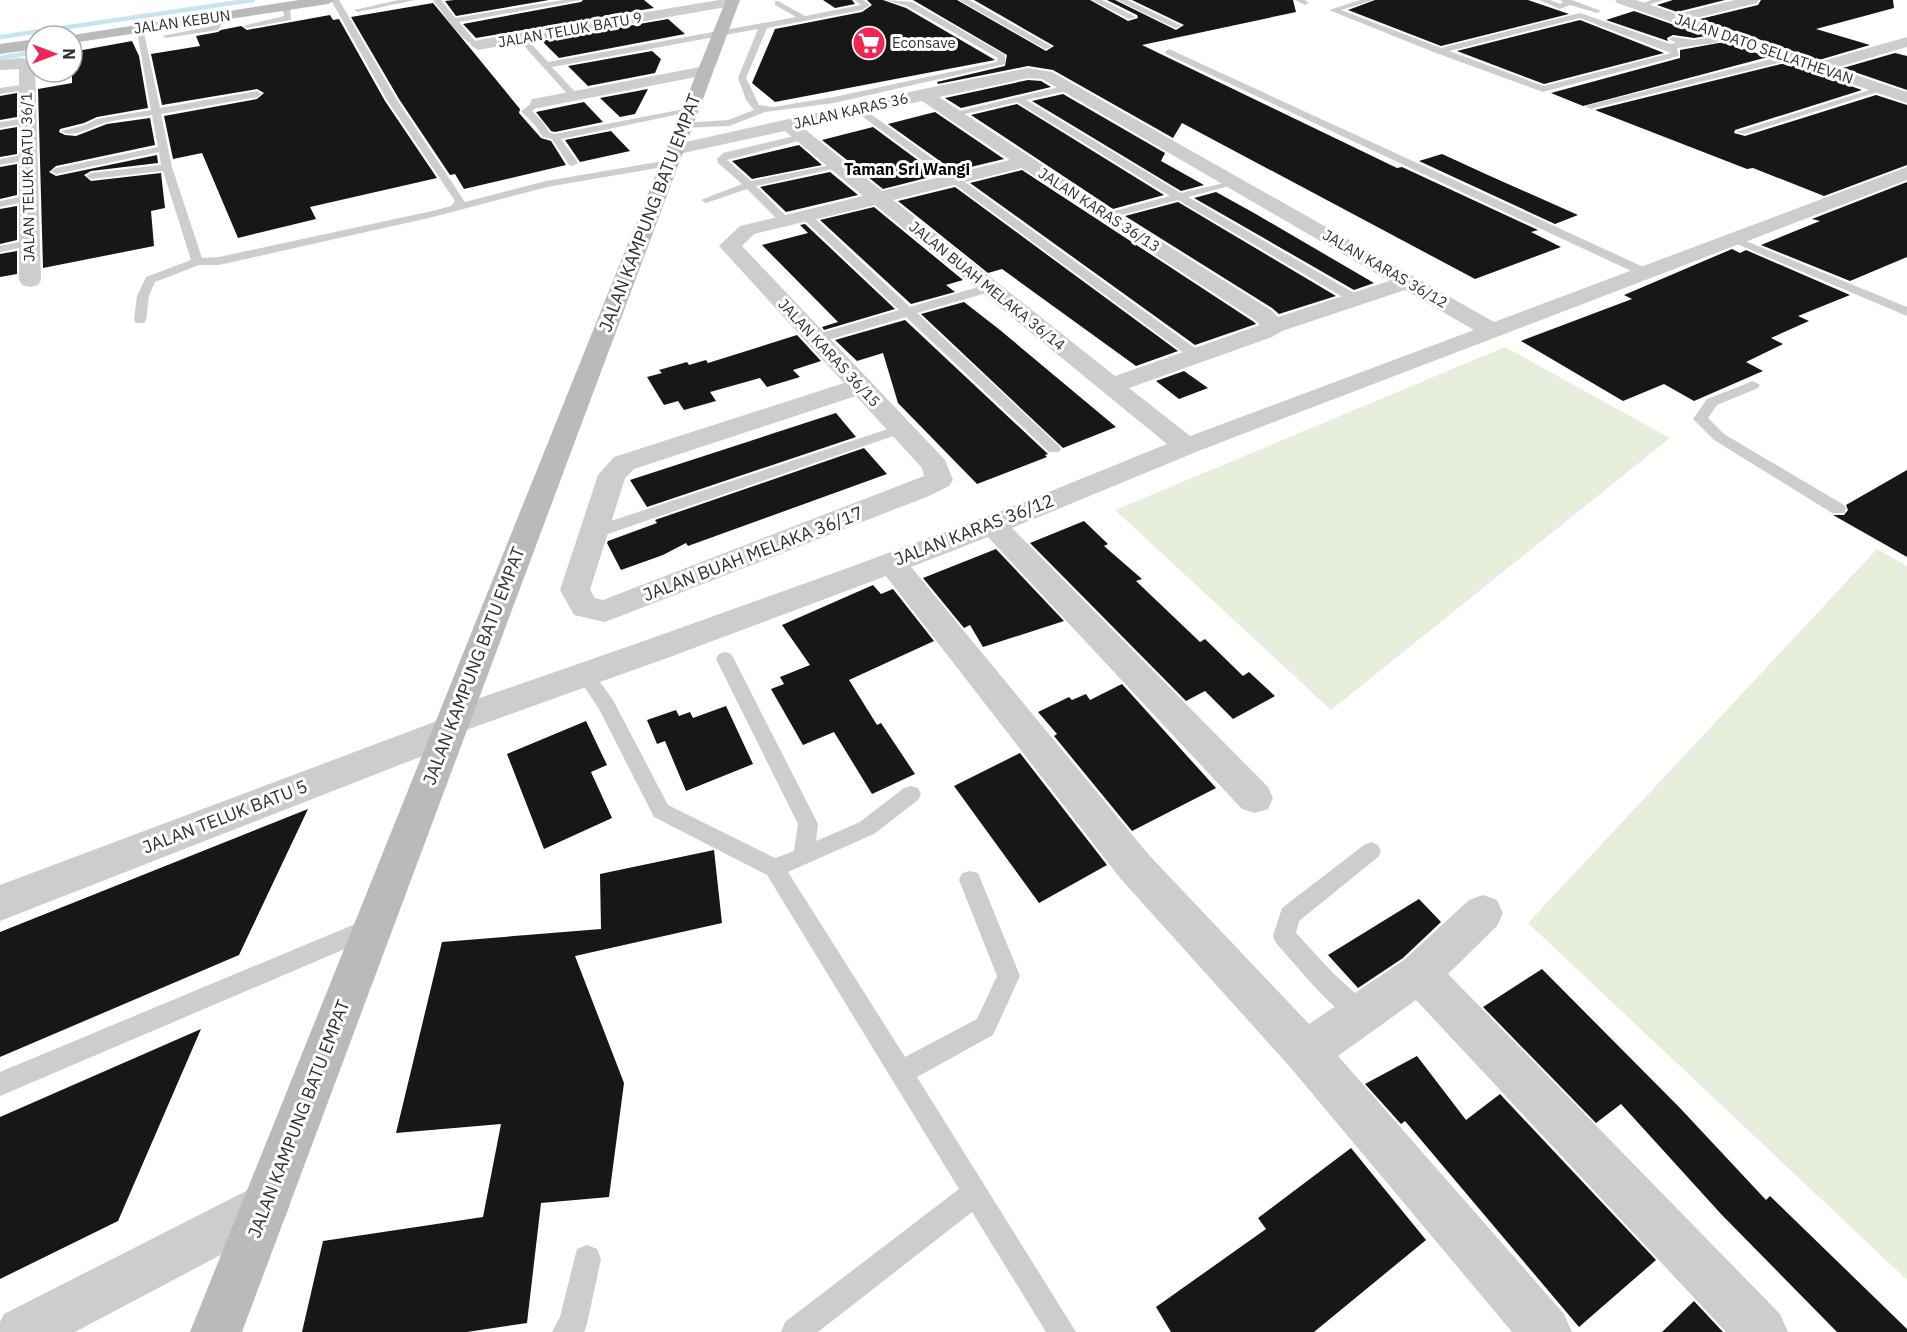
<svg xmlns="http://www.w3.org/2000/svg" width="1907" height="1332" font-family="'IBM Plex Sans',sans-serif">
<rect width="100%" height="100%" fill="#fff"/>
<path fill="#e8eedc" d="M 1505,347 L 1670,438 L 1331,710 L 1115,510 Z
M 1877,549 L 1907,566 L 1907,1280 L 1528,923 Z"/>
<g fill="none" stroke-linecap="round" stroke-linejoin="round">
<path stroke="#c7e5ef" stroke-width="4.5" d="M 0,37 L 253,0
M 0,58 L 35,52"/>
</g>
<path fill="#171717" d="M 454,0 L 549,0 L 456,16 L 445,1 Z
M 583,0 L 644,0 L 654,8 L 476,38 L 463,24 L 581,2 Z
M 823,0 L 852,0 L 855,4 L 835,8 Z
M 867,0 L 883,0 L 906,8 L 995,60 L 775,102 L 752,83 L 775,29 L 862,12 L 872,5 Z
M 913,0 L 957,0 L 1046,51 L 1054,46 L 974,0 L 1090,0 L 1128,21 L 1138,18 L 1137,15 L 1107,0 L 1115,0 L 1176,30 L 1184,25 L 1132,0 L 1293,0 L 1296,12 L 1142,45 L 1397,168 L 1402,167 L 1538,230 L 1531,232 L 1561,247 L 1475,279 L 1182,123 L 1173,138 L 1053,70 L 1028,66 L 938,84 L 937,82 L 1005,66 L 1007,55 Z
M 1375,0 L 1528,0 L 1569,14 L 1441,46 L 1348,10 Z
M 1673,0 L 1725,0 L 1677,12 L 1657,5 Z
M 1761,0 L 1893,0 L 1894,8 L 1816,29 L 1870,45 L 1819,60 L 1700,19 L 1758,5 Z
M 433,3 L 520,109 L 519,113 L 541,138 L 551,141 L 566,165 L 464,189 L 455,174 L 450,175 L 399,99 L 351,17 Z
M 1634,11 L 1706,36 L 1694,38 L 1673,35 L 1667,38 L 1668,41 L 1606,20 Z
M 330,15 L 333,20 L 339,19 L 385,101 L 437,178 L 310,207 L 316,219 L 238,238 L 202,153 L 173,159 L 164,116 L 257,99 L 264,93 L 257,89 L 162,105 L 151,54 L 200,46 L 196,36 L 218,32 L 221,30 L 241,26 L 247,30 Z
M 668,19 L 685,34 L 559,58 L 542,41 Z
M 1580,20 L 1664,53 L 1544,84 L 1457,51 Z
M 132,41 L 139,56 L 148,108 L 97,117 L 84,123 L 60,129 L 59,132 L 65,135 L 76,136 L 107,124 L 150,118 L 155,145 L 56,166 L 49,172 L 56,176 L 157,155 L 158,163 L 91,171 L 84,175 L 91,181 L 161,173 L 165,208 L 151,211 L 154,246 L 43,268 L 38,89 L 72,83 L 72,52 Z
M 1724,42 L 1768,57 L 1583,106 L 1551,93 L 1680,58 L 1680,50 Z
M 652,51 L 661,59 L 655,73 L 588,86 L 568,66 Z
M 1895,53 L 1907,56 L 1907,90 L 1843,68 Z
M 1785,63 L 1862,90 L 1735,130 L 1734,133 L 1745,136 L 1876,95 L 1907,105 L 1907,165 L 1824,196 L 1753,168 L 1747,169 L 1595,110 Z
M 1028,80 L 1041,81 L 1051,87 L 961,108 L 945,98 Z
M 648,89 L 635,114 L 620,117 L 600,98 Z
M 17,93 L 17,117 L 0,120 L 0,96 Z
M 1063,94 L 1165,153 L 1161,161 L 1204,185 L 1181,191 L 1032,101 Z
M 584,102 L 603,122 L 555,132 L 551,131 L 536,112 Z
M 1017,104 L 1164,195 L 1113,209 L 971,115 Z
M 935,112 L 1004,159 L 954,171 L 888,124 Z
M 17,127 L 17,154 L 0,157 L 0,130 Z
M 873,127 L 938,175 L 883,189 L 822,140 Z
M 611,131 L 630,151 L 580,162 L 565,140 Z
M 799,145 L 822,165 L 752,179 L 732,161 Z
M 1442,154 L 1490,176 L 1578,215 L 1555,224 L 1419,161 Z
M 17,164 L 17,195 L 0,199 L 0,167 Z
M 1022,170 L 1254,322 L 1256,324 L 1195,345 L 970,183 Z
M 830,172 L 858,195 L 786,212 L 760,187 Z
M 1907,182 L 1907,257 L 1850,281 L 1761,245 L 1820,221 L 1812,219 Z
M 955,187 L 1178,351 L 1136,366 L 1002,269 L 988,273 L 898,201 Z
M 1216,192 L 1254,213 L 1374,283 L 1354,290 L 1194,198 Z
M 1178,202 L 1336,296 L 1279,314 L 1272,308 L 1125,216 Z
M 17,206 L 17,240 L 0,244 L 0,209 Z
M 874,207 L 963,280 L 946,285 L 955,292 L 911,304 L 820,220 Z
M 805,224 L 895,309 L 824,330 L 822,327 L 838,322 L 762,245 L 808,233 L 800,225 Z
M 1732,249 L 1740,253 L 1746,250 L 1850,295 L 1798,316 L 1809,321 L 1771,338 L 1783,344 L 1746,362 L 1763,371 L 1694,401 L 1664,384 L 1623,401 L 1521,341 L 1632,299 L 1624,295 Z
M 17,251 L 17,274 L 0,277 L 0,254 Z
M 964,302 L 1000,330 L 1116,427 L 1063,448 L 921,314 Z
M 905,320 L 1048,454 L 1045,455 L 1047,457 L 977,484 L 898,403 L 883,353 L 857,361 L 835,340 Z
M 797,335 L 821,361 L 793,370 L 800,377 L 767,387 L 760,378 L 710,392 L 716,401 L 684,410 L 678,401 L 664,405 L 647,377 L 662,373 L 659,370 L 687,362 L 689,365 L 706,360 L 708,363 Z
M 1184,371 L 1208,388 L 1179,399 L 1156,381 Z
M 836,413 L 856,437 L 647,507 L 630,480 Z
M 864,448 L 887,474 L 688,546 L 686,543 L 663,555 L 621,570 L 607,543 L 608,541 L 657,523 L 655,520 Z
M 1907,470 L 1907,557 L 1833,515 L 1844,515 L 1848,510 L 1846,505 Z
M 1084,521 L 1108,544 L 1104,546 L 1142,579 L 1136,581 L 1200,642 L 1205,639 L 1243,676 L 1249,672 L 1275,696 L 1233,719 L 1205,691 L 1186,701 L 1030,543 Z
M 996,549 L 1064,621 L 983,647 L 970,625 L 964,628 L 923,578 Z
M 873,585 L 881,594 L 893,589 L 934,641 L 849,680 L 877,725 L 881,723 L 915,774 L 872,794 L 834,732 L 803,745 L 771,689 L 784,684 L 780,677 L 810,665 L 782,625 Z
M 1122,684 L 1216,788 L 1132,831 L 1054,736 L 1057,734 L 1038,712 L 1069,697 L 1072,700 L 1086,694 L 1090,700 Z
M 726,706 L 753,764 L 686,791 L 665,741 L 657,744 L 647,720 L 676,710 L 679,716 L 690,712 L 693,718 Z
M 586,721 L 607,765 L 591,772 L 612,818 L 544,849 L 507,754 Z
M 1020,753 L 1107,865 L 1039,903 L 954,786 Z
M 308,809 L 239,955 L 0,1057 L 0,932 Z
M 714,850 L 722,923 L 575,956 L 624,1083 L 609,1197 L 541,1203 L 527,1323 L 467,1332 L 302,1332 L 323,1241 L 483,1217 L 501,1124 L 396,1133 L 442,942 L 601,929 L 600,874 Z
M 1419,899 L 1441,922 L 1403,958 L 1358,988 L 1328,955 Z
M 1542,969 L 1680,1108 L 1766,1200 L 1770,1196 L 1907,1329 L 1907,1332 L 1837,1332 L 1721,1214 L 1621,1104 L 1596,1123 L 1483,1007 Z
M 201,1029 L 118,1221 L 0,1279 L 0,1117 Z
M 1417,1056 L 1466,1120 L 1500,1094 L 1656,1260 L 1579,1327 L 1405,1121 L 1401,1124 L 1365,1084 Z
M 1351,1148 L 1426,1240 L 1314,1332 L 1171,1332 L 1156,1307 L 1266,1229 L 1258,1218 Z
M 1694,1301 L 1723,1332 L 1662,1332 Z"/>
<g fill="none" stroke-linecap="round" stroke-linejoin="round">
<path fill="#cdcdcd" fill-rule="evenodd" d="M 331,0 L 339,0 L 397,100 L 465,202 L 546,181 L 669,160 L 674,163 L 669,166 L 547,187 L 433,217 L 219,265 L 199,265 L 155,282 L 149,296 L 146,320 L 144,323 L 136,323 L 134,320 L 137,296 L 146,277 L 191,260 L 163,171 L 91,179 L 86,176 L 91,173 L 161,165 L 159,152 L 56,174 L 51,171 L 56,168 L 158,147 L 152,115 C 136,118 116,119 101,124 C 89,128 72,139 61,131 L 85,125 L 97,119 L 151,110 L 136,26 L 143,28 L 160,108 L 257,91 L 262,94 L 257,97 L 161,114 L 172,167 L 202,258 L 219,257 L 432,211 L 451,206 L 455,201 L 387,100 Z
M 399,0 L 415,0 L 358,12 L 354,10 Z
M 433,0 L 441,0 L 455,18 L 563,0 L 581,0 L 459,22 L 474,40 L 481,43 L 481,47 C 465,48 443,13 433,0 Z
M 854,0 L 863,0 L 870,5 L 862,10 L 767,28 L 746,78 L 759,105 L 773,107 L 834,97 L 997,62 L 998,58 L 907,6 L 885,0 L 912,2 L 1005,55 L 1005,64 L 834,103 L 765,112 L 729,126 L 684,128 L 679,125 L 681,123 L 728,120 L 754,110 L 746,100 L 738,78 L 758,29 L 552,67 L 578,95 L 573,98 L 570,97 L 517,38 L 524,36 L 548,62 L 796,17 L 775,5 L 775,1 L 778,1 L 805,16 L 861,5 Z
M 959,0 L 969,0 L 1052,47 L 1045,49 Z
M 1092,0 L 1102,0 L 1136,17 L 1129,19 Z
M 1117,0 L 1127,0 L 1182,26 L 1175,28 Z
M 1295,0 L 1305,0 L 1309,3 L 1305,5 Z
M 1360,0 L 1373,0 L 1341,10 L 1441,48 L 1580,13 L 1670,44 L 1676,43 L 1669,39 L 1673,37 L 1694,40 L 1728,35 L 1732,37 L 1714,43 L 1677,48 L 1679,56 L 1543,92 L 1436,53 L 1329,10 ZM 1580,18 L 1671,53 L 1544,86 L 1449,51 Z
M 1539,0 L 1550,0 L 1560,4 L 1563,2 L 1560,0 L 1572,0 L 1601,11 L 1597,13 L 1570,5 L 1560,9 Z
M 1651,0 L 1663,0 L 1640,8 L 1636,6 Z
M 286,4 L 290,6 L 291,20 L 247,28 L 243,26 L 284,16 L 282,6 Z
M 214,15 L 221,17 L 222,24 L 218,30 L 166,38 L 162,36 L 212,26 Z
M 1169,49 L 1650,270 L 1652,273 L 1650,276 L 1642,276 L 1166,54 L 1165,52 Z
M 1787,55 L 1791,58 L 1790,60 L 1590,109 L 1585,106 Z
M 27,84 L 31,87 L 30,89 L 0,94 L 0,88 Z
M 1068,85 L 1071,86 L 1071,90 L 1026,100 L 1181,193 L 1237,180 L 1237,184 L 1188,197 L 1361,297 L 1363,300 L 1361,303 L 1353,303 L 1178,200 L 1107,219 L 1103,218 L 1103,214 L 1170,196 L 1017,102 L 952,117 L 947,114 Z
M 1879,87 L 1887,89 L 1744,134 L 1736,132 Z
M 535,101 L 543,103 L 532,111 L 542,121 L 550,133 L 555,134 L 689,108 L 694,111 L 561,139 L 578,163 L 573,166 L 569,165 L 552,139 L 543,137 L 535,125 L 521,111 Z
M 855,107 L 861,107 L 1202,353 L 1204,356 L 1202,359 L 1192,359 L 855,111 Z
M 27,118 L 30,119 L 30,123 L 0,128 L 0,122 Z
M 803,134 L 806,135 L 806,139 L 727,160 L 751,181 L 841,163 L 841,167 L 756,186 L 788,218 L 788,222 L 780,222 L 747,189 L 706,203 L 701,200 L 742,184 L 718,163 L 717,159 L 723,153 Z
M 28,154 L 33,157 L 32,159 L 0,165 L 0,159 Z
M 29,195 L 34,198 L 33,200 L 0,207 L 0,201 Z
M 805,212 L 809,213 L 910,307 L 985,285 L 993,285 L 993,291 L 917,313 L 1059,446 L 1061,449 L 1059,452 L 1049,452 L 906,317 L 821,342 L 811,342 L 810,339 L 811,336 L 899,310 L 801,217 L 801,213 Z
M 1736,237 L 1907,307 L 1907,316 L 1732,242 L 1730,240 Z
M 29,240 L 33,241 L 33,245 L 0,252 L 0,246 Z
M 1753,381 L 1760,385 L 1758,388 L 1717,405 L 1708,418 L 1724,434 L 1844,505 L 1846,509 L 1844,513 L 1832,513 L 1714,440 L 1693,419 L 1707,399 Z
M 900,425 L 905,426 L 907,429 L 905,432 L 599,537 L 587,537 L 585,533 L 587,529 Z
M 725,652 L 731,654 L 734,659 L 818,824 L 816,841 L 860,822 L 904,788 L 911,786 L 918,788 L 921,794 L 918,800 L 874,834 L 788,872 L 905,1057 L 977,1019 L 997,976 L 959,880 L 962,873 L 970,871 L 978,873 L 1020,976 L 993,1035 L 917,1077 L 1076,1332 L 1046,1332 L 972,1212 L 818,1332 L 781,1332 L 785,1322 L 959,1189 L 767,875 L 654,817 L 599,709 L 577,676 L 580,671 L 586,669 L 592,671 L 613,700 L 668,805 L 775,858 L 794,851 L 798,824 L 716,659 L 719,654 Z
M 1371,842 L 1378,845 L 1381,851 L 1378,857 L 1299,921 L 1296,933 L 1332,972 L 1369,1006 L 1373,1014 L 1369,1022 L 1361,1025 C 1334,1014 1297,966 1276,943 L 1273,936 L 1282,908 L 1364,845 Z
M 372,917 L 380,920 L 383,927 L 380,934 L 0,1096 L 0,1072 Z
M 587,1245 L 597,1249 L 601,1259 L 587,1324 L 584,1332 L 552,1332 L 560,1317 L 577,1249 Z"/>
<path fill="#cdcdcd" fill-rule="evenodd" d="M 719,0 L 738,0 L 739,2 L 732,6 L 478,50 L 470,45 L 478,40 Z
M 1615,0 L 1636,0 L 1677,14 L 1735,0 L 1759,0 L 1757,3 L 1692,19 L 1819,62 L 1907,37 L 1907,47 L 1835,68 L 1907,92 L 1907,103 L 1617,3 Z
M 22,58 L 28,60 L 35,68 L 41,280 L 38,285 L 30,287 L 22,285 L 19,280 L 19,69 L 0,70 L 0,60 Z
M 705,66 L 713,71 L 711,74 L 538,108 L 532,107 L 530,103 L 532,99 L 538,98 Z
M 1028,68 L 1052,72 L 1494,322 L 1907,167 L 1907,180 L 1201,450 L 1012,528 L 1268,787 L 1273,798 L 1268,809 L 1255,813 L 1242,809 L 988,537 L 911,567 L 1148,854 L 1309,1024 L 1404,960 L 1469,900 L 1483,895 L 1497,900 L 1503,913 L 1497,926 L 1448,974 L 1780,1314 L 1788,1332 L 1726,1332 L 1416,1000 L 1338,1056 L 1564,1314 L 1572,1332 L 1512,1332 L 1290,1067 L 1120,878 L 886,576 L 667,658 L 466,730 L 461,741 L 0,921 L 0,885 L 437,721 L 442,711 L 644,641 L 845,569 L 1004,510 L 1167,444 L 875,205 L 754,234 L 742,246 L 945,460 L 953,480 L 949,486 L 929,496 L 605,622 L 574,615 L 560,590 L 598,475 L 614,457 L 844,383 L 719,246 L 740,226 L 863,196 L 785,131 L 674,155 L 668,154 L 665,150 L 668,146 L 923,89 ZM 1028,78 L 1042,79 L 1389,281 L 1278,317 L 1271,310 L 1114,212 L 939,97 ZM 922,101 L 1010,160 L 882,191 L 802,127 ZM 1022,168 L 1255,320 L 1260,325 L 1115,376 L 893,200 ZM 1405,290 L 1474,330 L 1190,436 L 1129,388 L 1272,337 L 1282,331 ZM 856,396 L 922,468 L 924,476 L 603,600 L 595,598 L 590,590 L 625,478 L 634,469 Z
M 266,1181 L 283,1188 L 290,1205 L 283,1222 L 75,1332 L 0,1332 L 0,1322 L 4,1314 Z"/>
<path fill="#bababa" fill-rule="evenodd" d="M 299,0 L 335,0 L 328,4 L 72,43 L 72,36 L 66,36 Z
M 726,0 L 740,0 L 242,1332 L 190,1332 Z
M 36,39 L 36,49 L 0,54 L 0,44 Z"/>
</g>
<defs>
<symbol id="supermarket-disc" viewBox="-11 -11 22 22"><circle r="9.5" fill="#f22654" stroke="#fff"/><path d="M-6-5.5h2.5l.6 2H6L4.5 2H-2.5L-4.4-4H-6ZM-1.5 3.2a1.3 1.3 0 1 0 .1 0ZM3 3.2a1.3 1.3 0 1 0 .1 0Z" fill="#fff"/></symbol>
</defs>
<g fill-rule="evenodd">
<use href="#supermarket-disc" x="850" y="24" width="38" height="38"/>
</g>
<g text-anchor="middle" stroke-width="6" stroke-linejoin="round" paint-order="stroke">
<g font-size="15" fill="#303030" stroke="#fff">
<text transform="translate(182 22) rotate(-8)" y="5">JALAN KEBUN</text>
<text transform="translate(570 30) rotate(-10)" y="5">JALAN TELUK BATU 9</text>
<text transform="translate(1764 49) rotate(19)" y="5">JALAN DATO SELLATHEVAN</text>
<text transform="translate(851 111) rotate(-13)" y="5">JALAN KARAS 36</text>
<text transform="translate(28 177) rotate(-91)" y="5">JALAN TELUK BATU 36/1</text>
<text transform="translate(1099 210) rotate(33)" y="5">JALAN KARAS 36/13</text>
<text transform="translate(1385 269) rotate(30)" y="5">JALAN KARAS 36/12</text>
<text transform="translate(987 286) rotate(39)" y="5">JALAN BUAH MELAKA 36/14</text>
<text transform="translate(829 353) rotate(47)" y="5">JALAN KARAS 36/15</text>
</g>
<g font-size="15" fill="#303030" stroke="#fff" text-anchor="start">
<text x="892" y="48">Econsave</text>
</g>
<g font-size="16" font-weight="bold" fill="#000" stroke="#fff">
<text x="907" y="175">Taman Sri Wangi</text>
</g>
<g font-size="18" fill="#303030" stroke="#fff">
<text transform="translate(650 213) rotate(-69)" y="6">JALAN KAMPUNG BATU EMPAT</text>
<text transform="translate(974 530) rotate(-21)" y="6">JALAN KARAS 36/12</text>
<text transform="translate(753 554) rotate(-21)" y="6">JALAN BUAH MELAKA 36/17</text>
<text transform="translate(474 666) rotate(-69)" y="6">JALAN KAMPUNG BATU EMPAT</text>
<text transform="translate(225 817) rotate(-21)" y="6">JALAN TELUK BATU 5</text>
<text transform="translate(299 1119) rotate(-69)" y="6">JALAN KAMPUNG BATU EMPAT</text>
</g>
</g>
<g transform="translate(54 54) rotate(90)"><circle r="28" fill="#ffffff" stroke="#acacac" stroke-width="1.5"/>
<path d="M0-4.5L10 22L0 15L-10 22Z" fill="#f22654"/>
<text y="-9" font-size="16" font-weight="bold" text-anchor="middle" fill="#303030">N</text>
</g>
</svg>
